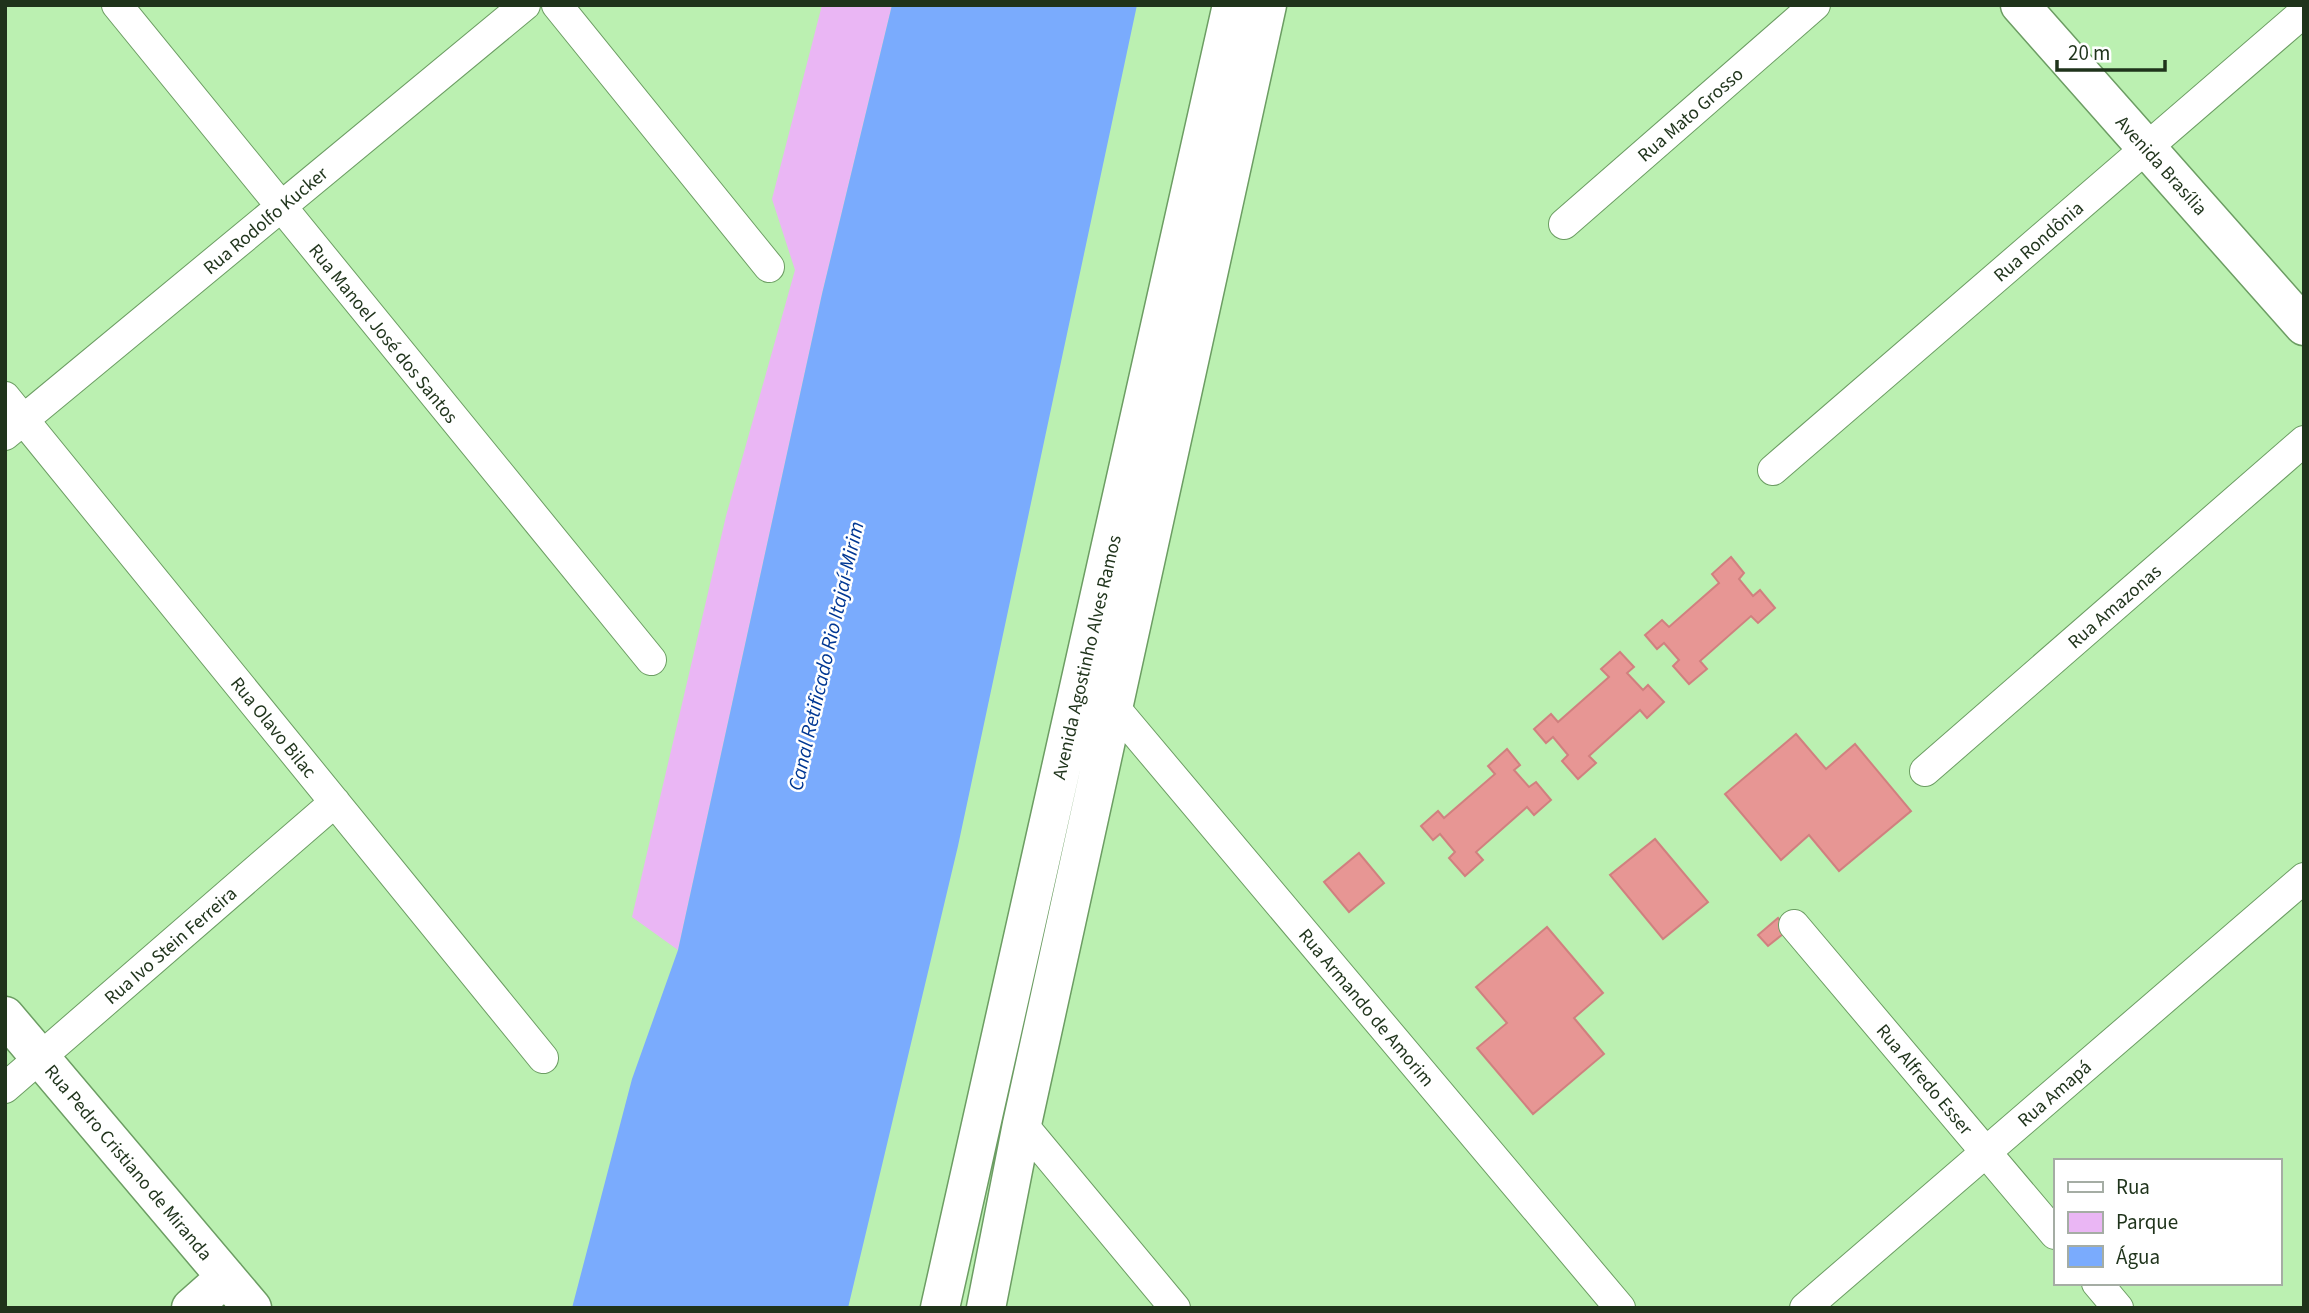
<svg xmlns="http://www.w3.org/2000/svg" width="2309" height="1313" font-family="'Source Sans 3',sans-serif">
<rect width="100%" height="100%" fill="#bbf0b1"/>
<path fill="#eab6f4" d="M 822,5 L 892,5 L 822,294 L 678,950 L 632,917 L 726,516 L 795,270 L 772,199 Z"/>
<path fill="#7aabfd" d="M 892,5 L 1137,5 L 958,846 L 848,1308 L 572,1308 L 632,1079 L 678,950 L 822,294 Z"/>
<path fill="#e79694" stroke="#d0807f" stroke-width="2" d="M 1731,557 L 1744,573 L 1739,579 L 1753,596 L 1760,590 L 1775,608 L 1758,623 L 1751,616 L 1700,661 L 1707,669 L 1689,684 L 1673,666 L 1679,660 L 1664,643 L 1657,649 L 1645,635 L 1662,620 L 1669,627 L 1719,583 L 1712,574 Z
M 1620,652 L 1634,667 L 1627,673 L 1643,690 L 1648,685 L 1664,702 L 1647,718 L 1640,710 L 1589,756 L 1596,763 L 1578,779 L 1562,761 L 1568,755 L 1553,737 L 1546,743 L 1534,729 L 1551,714 L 1558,722 L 1609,677 L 1601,669 Z
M 1796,734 L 1826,769 L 1855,744 L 1911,811 L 1839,871 L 1809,835 L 1781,860 L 1725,794 Z
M 1507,749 L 1520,765 L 1514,770 L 1529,787 L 1536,782 L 1551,800 L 1534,815 L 1527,807 L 1476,852 L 1483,860 L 1465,876 L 1449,858 L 1455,852 L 1440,834 L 1433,840 L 1421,826 L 1438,811 L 1444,818 L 1495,774 L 1488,766 Z
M 1655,839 L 1708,902 L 1663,939 L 1610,875 Z
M 1359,853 L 1384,883 L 1349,912 L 1324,882 Z
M 1778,918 L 1788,930 L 1768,946 L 1758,935 Z
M 1547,927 L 1603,993 L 1574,1018 L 1604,1054 L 1533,1114 L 1477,1048 L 1507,1023 L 1476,987 Z"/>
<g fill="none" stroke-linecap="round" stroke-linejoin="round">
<defs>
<path id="street" d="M 117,5 L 651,660
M 557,5 L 769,267
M 1564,224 L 1815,5
M 5,397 L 543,1058
M 5,435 L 525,5
M 1773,470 L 2304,12
M 1114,707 L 1620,1308
M 1925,771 L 2304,441
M 1794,925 L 2055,1234
M 5,1088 L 335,802
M 1022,1124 L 1175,1308
M 2097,1283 L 2118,1308
M 1805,1308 L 2304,878"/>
<path id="secondary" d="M 2020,5 L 2304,326
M 5,1016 L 252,1308
M 191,1308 L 226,1277
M 940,1308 L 1232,5
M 986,1308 L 1022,1124 L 1267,5"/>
</defs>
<use href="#street" stroke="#6c9d63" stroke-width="32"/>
<use href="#secondary" stroke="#6c9d63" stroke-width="41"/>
<use href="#street" stroke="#fff" stroke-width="30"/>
<use href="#secondary" stroke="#fff" stroke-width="38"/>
</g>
<g text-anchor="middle" stroke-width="5" stroke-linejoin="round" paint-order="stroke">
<g font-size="19" fill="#1f331b" stroke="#fff">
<text transform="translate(1690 114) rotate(-41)" y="7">Rua Mato Grosso</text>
<text transform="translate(2162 165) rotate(48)" y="7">Avenida Brasília</text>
<text transform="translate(265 220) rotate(-40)" y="7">Rua Rodolfo Kucker</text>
<text transform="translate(2038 241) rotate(-41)" y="7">Rua Rondônia</text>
<text transform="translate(384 333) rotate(51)" y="7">Rua Manoel José dos Santos</text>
<text transform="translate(2114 606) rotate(-41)" y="7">Rua Amazonas</text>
<text transform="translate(1086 657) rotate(-77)" y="7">Avenida Agostinho Alves Ramos</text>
<text transform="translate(274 727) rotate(51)" y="7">Rua Olavo Bilac</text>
<text transform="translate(170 945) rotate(-41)" y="7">Rua Ivo Stein Ferreira</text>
<text transform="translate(1367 1007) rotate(50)" y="7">Rua Armando de Amorim</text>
<text transform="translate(1925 1079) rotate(50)" y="7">Rua Alfredo Esser</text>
<text transform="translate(2054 1093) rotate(-41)" y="7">Rua Amapá</text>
<text transform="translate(129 1162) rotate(50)" y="7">Rua Pedro Cristiano de Miranda</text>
</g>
<g font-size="21" font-style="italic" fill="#003793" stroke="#fff">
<text transform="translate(826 656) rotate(-77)" y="7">Canal Retificado Rio Itajaí-Mirim</text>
</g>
</g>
<rect width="2309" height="1313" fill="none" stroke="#1f331b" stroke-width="14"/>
<rect x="2054" y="1159" width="228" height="126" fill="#ffffff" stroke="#a5ada4" stroke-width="2"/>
<rect x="2068" y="1182" width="35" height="10" fill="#ffffff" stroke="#a5ada4" stroke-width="2"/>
<text x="2116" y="1194" font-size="21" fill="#1f331b">Rua</text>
<rect x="2068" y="1212" width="35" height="21" fill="#eab6f4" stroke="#a5ada4" stroke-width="2"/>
<text x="2116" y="1229" font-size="21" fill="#1f331b">Parque</text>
<rect x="2068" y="1246" width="35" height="21" fill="#7aabfd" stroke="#a5ada4" stroke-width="2"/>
<text x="2116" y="1264" font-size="21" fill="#1f331b">Água</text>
<path d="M2057 60v10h108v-10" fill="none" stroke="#1f331b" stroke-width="3.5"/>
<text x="2068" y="60" font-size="21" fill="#1f331b" stroke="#ffffff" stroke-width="5" paint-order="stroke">20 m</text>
</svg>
